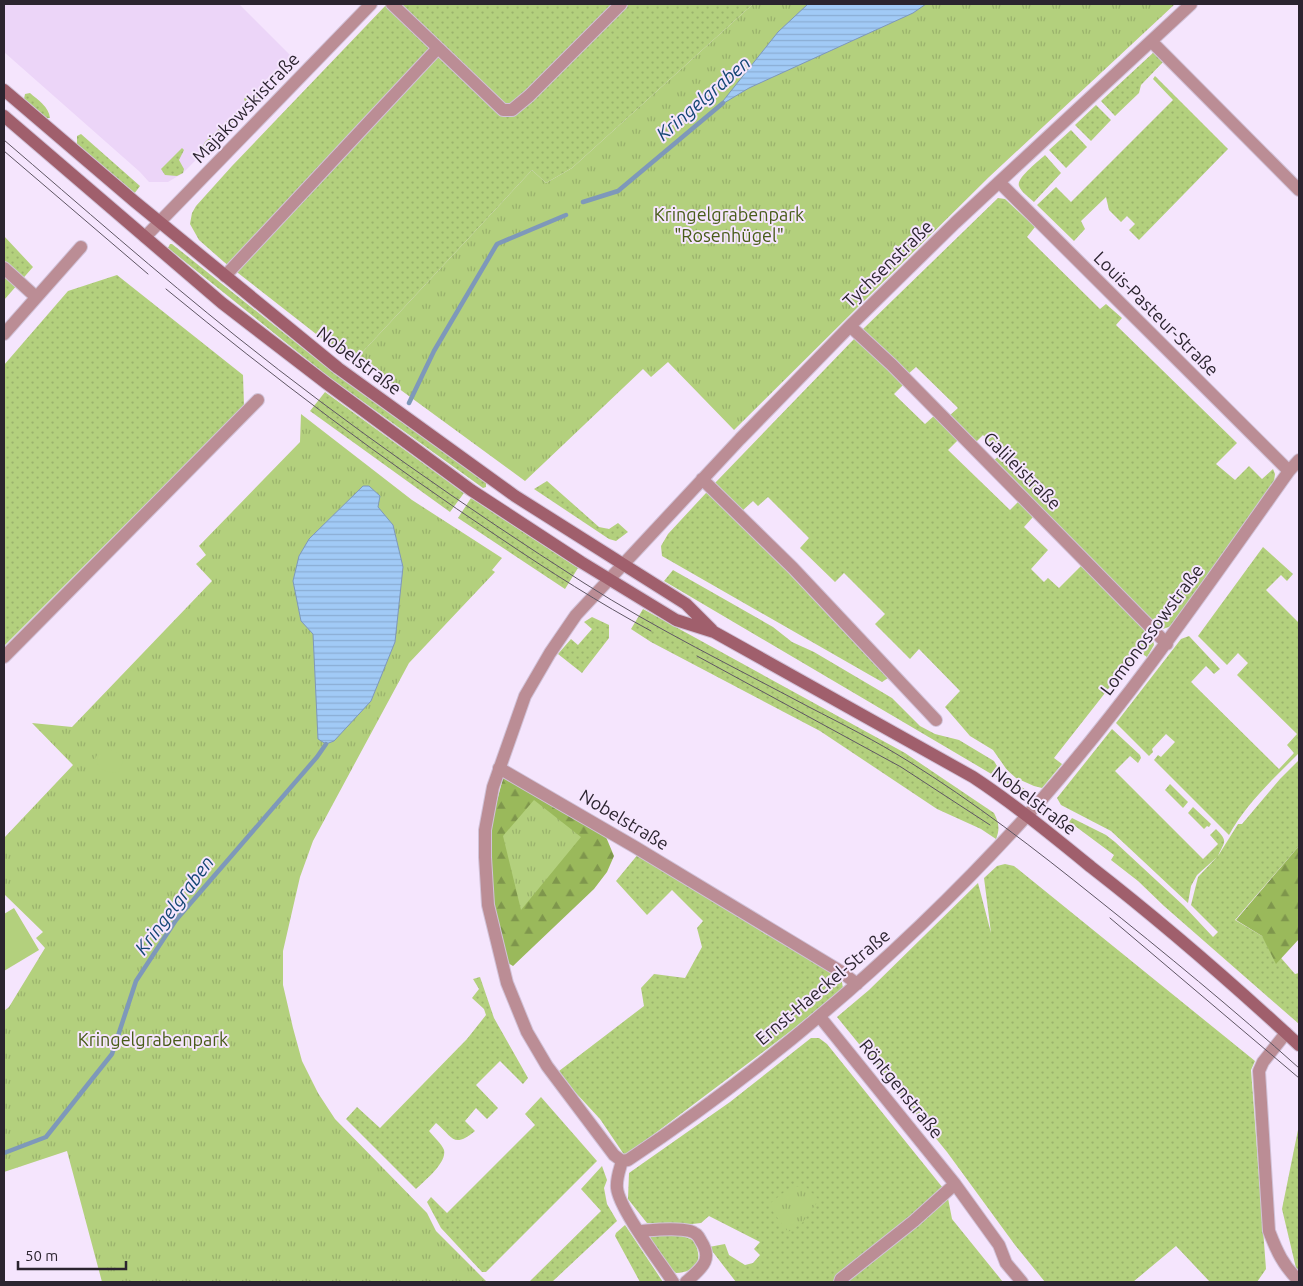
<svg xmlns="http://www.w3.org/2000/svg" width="1303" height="1286" font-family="Ubuntu,sans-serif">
<defs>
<pattern id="grass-dots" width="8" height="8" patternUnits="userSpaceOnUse" patternTransform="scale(1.25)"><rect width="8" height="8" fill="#b3d07d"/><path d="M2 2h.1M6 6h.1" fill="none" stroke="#9ab26c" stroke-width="1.8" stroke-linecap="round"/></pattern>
<pattern id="forest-firs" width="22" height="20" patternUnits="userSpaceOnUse" patternTransform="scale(1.25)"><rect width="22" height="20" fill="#9ab95b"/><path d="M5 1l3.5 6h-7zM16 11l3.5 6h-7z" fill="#7e964c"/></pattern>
<pattern id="park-tufts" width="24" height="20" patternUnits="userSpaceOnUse" patternTransform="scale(1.25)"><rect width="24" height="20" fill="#b3d07d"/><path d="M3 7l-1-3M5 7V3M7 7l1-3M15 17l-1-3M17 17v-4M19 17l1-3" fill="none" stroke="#9ab26c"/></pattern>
<pattern id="water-rules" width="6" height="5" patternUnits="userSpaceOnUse" patternTransform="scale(1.25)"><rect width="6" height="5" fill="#a1caf6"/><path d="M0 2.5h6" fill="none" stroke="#8badd3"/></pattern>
</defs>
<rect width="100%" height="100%" fill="#f5e5fd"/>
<path fill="#ecd5f8" d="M 4,4 L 239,4 L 295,60 L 183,173 L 168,182 L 149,182 L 140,172 L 4,52 Z"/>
<path fill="url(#grass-dots)" d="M 387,4 L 753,4 L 572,168 L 546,183 L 532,170 L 357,358 L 343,355 L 224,262 L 199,240 L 190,224 L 192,213 L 196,206 L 232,166 Z
M 1154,52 L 1164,61 L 1141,85 L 1139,93 L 1115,116 L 1101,101 Z
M 1155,76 L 1228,149 L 1139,240 L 1129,230 L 1135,224 L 1127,216 L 1121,222 L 1109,210 L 1106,197 L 1081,221 L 1085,229 L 1074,241 L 1037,205 L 1056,187 L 1071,202 L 1173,100 L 1153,79 Z
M 267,84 L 268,87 L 237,118 L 234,115 L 246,104 L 244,99 L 247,95 L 251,96 Z
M 30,93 C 38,100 49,107 50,118 L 45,118 L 24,99 L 25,94 Z
M 1096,105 L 1111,120 L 1091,141 L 1075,125 Z
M 231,117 L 235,120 L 203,153 L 201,150 L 205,142 Z
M 1071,130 L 1087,147 L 1066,168 L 1049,150 Z
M 81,134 L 140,186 L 134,194 L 77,145 L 77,136 Z
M 182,148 L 184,150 L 179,160 L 184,169 L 183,173 L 177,176 L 165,175 L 161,169 Z
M 1045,155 L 1061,173 L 1034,202 C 1030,198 1021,192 1019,186 C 1016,178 1039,161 1045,155 Z
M 998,198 L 1005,199 L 1035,227 L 1027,237 L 1100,309 L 1106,304 L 1122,318 L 1116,325 L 1237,443 L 1216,464 L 1235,480 L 1249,466 L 1262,479 L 1273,469 L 1275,474 L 1274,481 L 1171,626 L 1163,629 L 1157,627 L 992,462 L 1001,454 L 1000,452 L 983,435 L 975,443 L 949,416 L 958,408 L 916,367 L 907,375 L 861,331 Z
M 4,236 L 33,267 L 4,300 Z
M 170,244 L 172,244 L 334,373 L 486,482 L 486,487 L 483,488 L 330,378 L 168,248 Z
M 117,275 L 243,375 L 244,406 L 4,646 L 4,365 L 68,291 Z
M 855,338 L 904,384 L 894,394 L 925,424 L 935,415 L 958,440 L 948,450 L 1010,510 L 1018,502 L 1033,517 L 1024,527 L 1048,550 L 1031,569 L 1044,582 L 1048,578 L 1059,588 L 1083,564 L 1153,640 L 1154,645 L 1147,657 L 1138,651 L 1054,758 L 1062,764 L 1042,788 L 1034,786 L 1016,778 L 1007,770 L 993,750 L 970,736 L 945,707 L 960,691 L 919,649 L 910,659 L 875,624 L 885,614 L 844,573 L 835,582 L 800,548 L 809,538 L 768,497 L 758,506 L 753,501 L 741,512 L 715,483 Z
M 325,392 L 464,493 L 450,512 L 310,411 Z
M 547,481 L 599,527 L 609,529 L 618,523 L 628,532 L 616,541 L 609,539 L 534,489 Z
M 706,493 L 715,495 L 888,678 L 882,682 L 662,556 L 661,546 L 668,534 Z
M 471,498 L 578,568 L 565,589 L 458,518 Z
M 1263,547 L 1293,574 L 1287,581 L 1281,575 L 1266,590 L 1299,623 L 1299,753 C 1274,778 1246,804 1229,835 L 1154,760 L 1158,755 L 1161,757 L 1175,742 L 1166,734 L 1152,749 L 1153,752 L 1149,756 L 1116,723 L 1181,639 L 1189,636 L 1220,669 L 1214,674 L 1206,666 L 1191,682 L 1279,769 L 1294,753 L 1287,745 L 1297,734 L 1237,675 L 1248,663 L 1238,653 L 1227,665 L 1198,636 Z
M 673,570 L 773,627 L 792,642 L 814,652 L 892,698 L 920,726 L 935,734 L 959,740 L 994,761 L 1000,771 L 1030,793 L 1022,792 L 664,581 Z
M 643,609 L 905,753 L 994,813 C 999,823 1000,829 996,839 L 981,829 L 937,809 L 820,731 L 651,642 L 631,629 Z
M 592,617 L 609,625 L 609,638 L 582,673 L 558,654 L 571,639 L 578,645 L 592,629 L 584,622 Z
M 1112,729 L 1140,755 L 1141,758 L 1138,763 L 1130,756 L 1115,771 L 1203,859 L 1218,844 L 1210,835 L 1216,829 C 1229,842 1224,842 1218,856 L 1238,824 L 1242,824 L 1280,779 L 1299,760 L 1299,846 L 1235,920 L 1262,936 L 1295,974 L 1299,973 L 1299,1024 L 1164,906 L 1138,881 L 1111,860 L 1114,855 L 1075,826 L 1074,827 L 1069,822 L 1072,818 L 1106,835 L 1115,842 L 1184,906 L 1213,937 L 1218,932 L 1191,905 L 1198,877 L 1217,857 L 1197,875 L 1191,886 L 1188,903 L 1111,831 L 1061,805 L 1057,798 Z
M 1170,784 L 1188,802 L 1183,808 L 1165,790 Z
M 1193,807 L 1211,824 L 1209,827 L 1207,826 L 1204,829 L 1188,813 Z
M 639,853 L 767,935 L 770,935 L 841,977 L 843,988 L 792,1030 L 625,1156 L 600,1119 L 575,1092 L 559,1071 L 644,1006 L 641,988 L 654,974 L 685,978 L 702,947 L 697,928 L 703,921 L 672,890 L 647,915 L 616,881 Z
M 1005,864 L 1014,866 L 1255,1061 L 1251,1070 L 1266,1269 L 1257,1282 L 1210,1282 L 1176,1246 L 1133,1282 L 1045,1282 L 1015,1245 L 947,1152 L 837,1017 L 869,990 L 978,883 L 991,933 L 984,878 L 997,866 Z
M 480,977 L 494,1018 L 528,1078 L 523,1084 L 500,1061 L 476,1085 L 498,1108 L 487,1119 L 476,1108 L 465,1121 L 475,1131 C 453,1149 453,1137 436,1123 L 429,1131 C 433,1136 442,1144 444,1150 C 447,1163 424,1181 416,1189 L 346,1119 L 357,1107 L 380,1128 L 467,1039 L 486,1015 L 484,1009 L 472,998 L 479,989 L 473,979 Z
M 811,1038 L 819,1038 L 827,1044 L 947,1193 L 952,1219 L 1003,1282 L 736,1282 L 709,1247 L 725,1244 L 729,1255 L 745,1265 L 753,1263 L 760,1255 L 754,1249 L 760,1242 L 709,1216 L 701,1223 L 692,1224 L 647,1223 L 628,1199 L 629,1173 L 730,1102 Z
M 541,1097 L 597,1161 L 486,1272 L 482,1272 L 441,1228 L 427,1202 L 431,1197 L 447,1213 L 535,1125 L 525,1114 Z
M 1299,1125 L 1299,1270 L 1296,1268 L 1282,1209 Z
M 602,1166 L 607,1180 L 604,1188 L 607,1204 L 617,1221 L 552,1282 L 529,1282 L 601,1211 L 581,1189 Z
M 625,1225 L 663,1282 L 640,1282 L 615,1236 L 616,1233 Z
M 652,1235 L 680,1235 L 693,1240 C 704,1258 698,1272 676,1273 L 668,1266 L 650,1238 Z"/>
<path fill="url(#forest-firs)" d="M 504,774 L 606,837 L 614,856 L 607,872 L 594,889 L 513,966 L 505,961 C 494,916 486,872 492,826 C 494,809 500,791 504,774 Z
M 1299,846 L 1299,939 L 1276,964 L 1262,936 L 1236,920 Z"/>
<path fill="url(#park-tufts)" d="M 753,4 L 1175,4 L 989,177 L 734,430 L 668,362 L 651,377 L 643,369 L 525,481 L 357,358 L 532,170 L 546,183 L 572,168 Z
M 301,414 L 412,500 L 502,558 L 492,570 L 495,572 L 409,663 L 313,841 L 300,877 L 283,951 L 283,985 L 293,1028 L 302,1061 L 318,1093 L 335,1119 L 427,1213 L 436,1231 L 486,1281 L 102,1282 L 67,1151 L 4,1172 L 4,1011 L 9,1007 L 45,948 L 36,938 L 43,932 L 4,894 L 4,838 L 73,765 L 32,723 L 72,727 L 212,581 L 196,564 L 206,555 L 199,546 L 300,442 Z
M 534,800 L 581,837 L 521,910 L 503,836 Z
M 804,1185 L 819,1200 L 802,1223 L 788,1232 L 768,1205 L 788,1189 Z"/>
<path fill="#b3d07d" d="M 104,748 L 119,754 L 123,762 L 118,772 C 106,774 100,770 95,759 L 99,751 Z
M 14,908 L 39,950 L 4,971 L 4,914 Z"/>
<path fill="url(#water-rules)" stroke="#7e98ba" d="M 808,4 L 926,4 L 913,13 L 749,88 L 719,106 L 778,32 Z
M 363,486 L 369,486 L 380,496 L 378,507 L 393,525 L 403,567 L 395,642 L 371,701 L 334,741 L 326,744 L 318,739 L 313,634 L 301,621 L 293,581 L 299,556 L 309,539 Z"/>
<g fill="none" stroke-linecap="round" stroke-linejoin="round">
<path stroke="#7e98ba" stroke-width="4.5" d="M 583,202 L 618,191 L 723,103
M 409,403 L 434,351 L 497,244 L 566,215
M 4,1153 L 46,1137 L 112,1054 L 136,981 L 176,920 L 317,757 L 326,744"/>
<defs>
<path id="minor" d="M 392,4 L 503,110 L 512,110 L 529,96 L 621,4
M 1191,4 L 955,223 L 853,323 L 740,439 L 576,615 L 550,653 L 525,696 L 493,787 L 485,830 L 485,857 L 488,905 L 507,983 L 527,1032 L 547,1066 L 614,1155 L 622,1161 L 628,1160 C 781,1058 920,936 1042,799 C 1132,696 1210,582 1289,471 L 1299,460
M 1151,41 L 1299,190
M 999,182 L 1289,471
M 145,237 L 371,4
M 4,268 L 36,297
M 225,276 L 438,48
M 850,326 L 892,365 L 1167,644
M 4,334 L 81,247
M 702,479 L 793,568 L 936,720
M 4,657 L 258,400
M 499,768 L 635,847 L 840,971 L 857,984
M 820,1017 L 955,1184 L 999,1245 L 1006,1263 L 1022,1282
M 1286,1033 L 1263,1062 L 1259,1071 L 1269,1231 C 1277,1252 1283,1265 1299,1281
M 622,1161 C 620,1169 616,1178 617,1188 C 619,1209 660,1262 673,1282
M 639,1231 C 653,1230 676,1227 690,1231 C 696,1233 698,1235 701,1241 C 714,1261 700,1269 686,1282
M 840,1282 L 841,1279 L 914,1221 L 955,1184"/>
<path id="secondary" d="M 4,90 L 134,201 L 338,368 L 515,496 L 686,604 L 712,630
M 4,116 L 222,303 L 326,383 L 471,490 L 581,562 L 676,620 L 714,632 L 973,777 C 1014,804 1053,836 1091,867 C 1163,923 1232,983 1299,1045"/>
</defs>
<use href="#minor" stroke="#d1c2d8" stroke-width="14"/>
<use href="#secondary" stroke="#d1c2d8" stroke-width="14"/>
<use href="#minor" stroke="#bb8d95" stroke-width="12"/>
<use href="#secondary" stroke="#a05f6c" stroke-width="12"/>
<path stroke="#5f5664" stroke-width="1" d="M 4,140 C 81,206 157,273 237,337 C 347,425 465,507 584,583 C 656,629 734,667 809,707 C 842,724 876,741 908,761 C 974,802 1035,849 1096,898 C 1165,953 1233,1009 1299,1068
M 4,151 L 148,274
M 166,289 C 273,377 384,461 500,538 C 549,571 599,603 651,631
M 697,656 L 901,767 L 990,825
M 1110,918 L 1299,1078"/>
</g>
<g text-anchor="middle" stroke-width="4" stroke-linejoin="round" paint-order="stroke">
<g font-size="18" fill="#2b242f" stroke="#f5e5fd">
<text transform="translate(246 108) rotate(-46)" y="6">Majakowskistraße</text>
<text transform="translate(888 264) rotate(-44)" y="6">Tychsenstraße</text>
<text transform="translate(1156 314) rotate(45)" y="6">Louis-Pasteur-Straße</text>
<text transform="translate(359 361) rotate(37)" y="6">Nobelstraße</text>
<text transform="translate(1022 471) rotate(45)" y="6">Galileistraße</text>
<text transform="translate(1152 630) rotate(-53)" y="6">Lomonossowstraße</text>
<text transform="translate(1034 801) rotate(37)" y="6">Nobelstraße</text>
<text transform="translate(624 820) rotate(31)" y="6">Nobelstraße</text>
<text transform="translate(823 987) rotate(-40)" y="6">Ernst-Haeckel-Straße</text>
<text transform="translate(901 1089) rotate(51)" y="6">Röntgenstraße</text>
</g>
<g font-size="18" fill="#485c19" stroke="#f5e5fd">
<text x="729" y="221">Kringelgrabenpark<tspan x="729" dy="21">"Rosenhügel"</tspan></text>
<text x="153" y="1046">Kringelgrabenpark</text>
</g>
<g font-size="19" font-style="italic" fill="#144774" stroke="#f5e5fd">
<text transform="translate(703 98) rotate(-41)" y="7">Kringelgraben</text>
<text transform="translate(174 905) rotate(-53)" y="7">Kringelgraben</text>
</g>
</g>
<rect width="1303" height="1286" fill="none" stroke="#2b242f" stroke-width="10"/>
<path d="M18 1261v8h108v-8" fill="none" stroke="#2b242f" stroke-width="2.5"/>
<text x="25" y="1261" font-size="15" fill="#2b242f" stroke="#f5e5fd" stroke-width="4" paint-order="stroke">50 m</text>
</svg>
